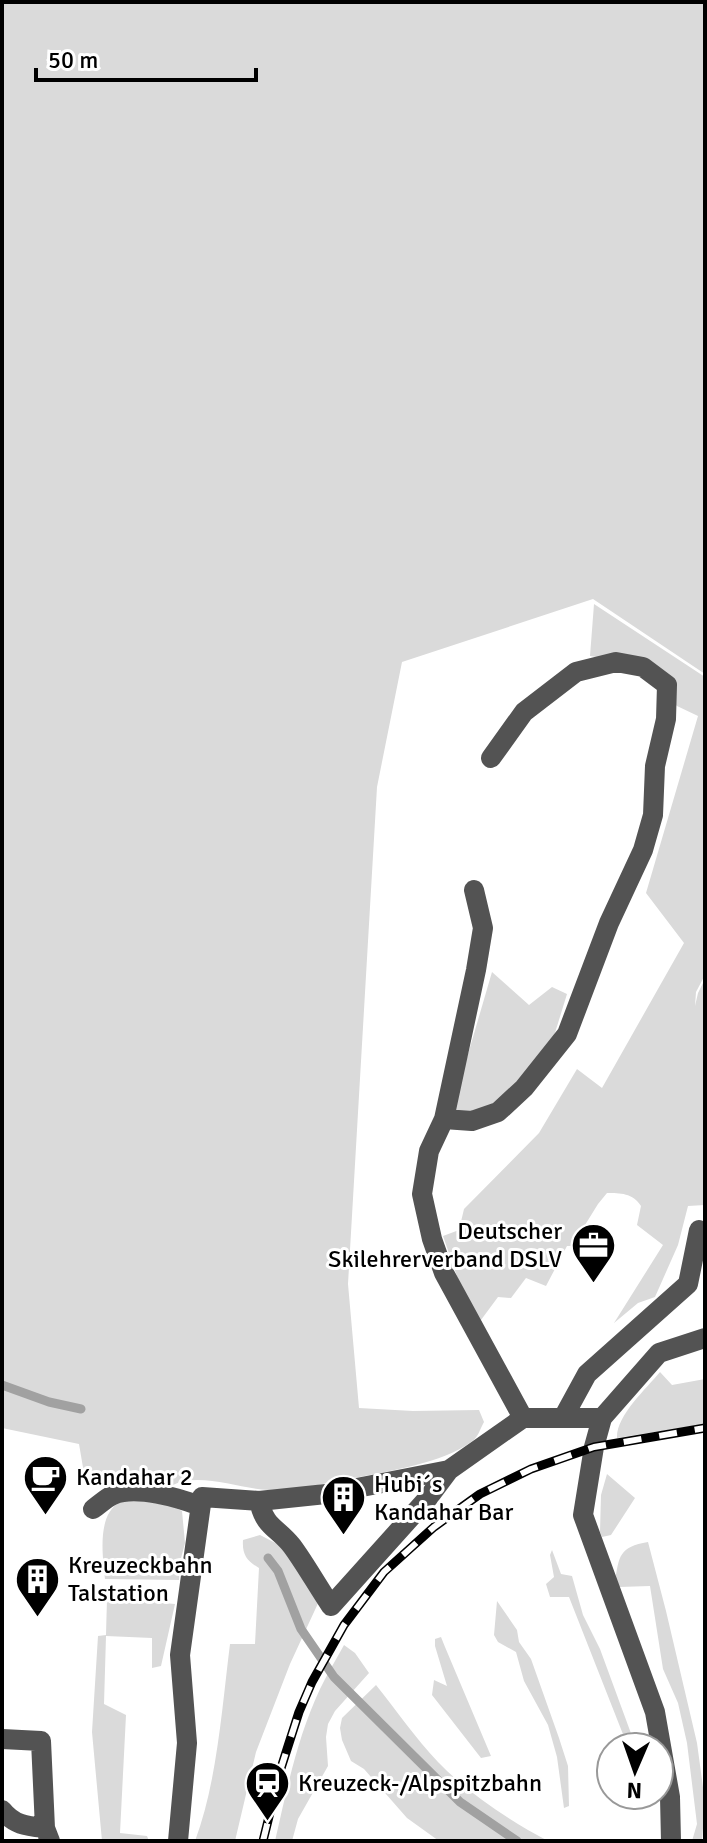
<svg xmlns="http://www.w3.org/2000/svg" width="707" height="1843" font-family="Signika,sans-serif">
<rect width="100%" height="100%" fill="#fff"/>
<path fill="#dadada" d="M 2,2 L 705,2 L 705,674 L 593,599 L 402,662 L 377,787 L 348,1284 L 359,1408 L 413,1411 L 479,1410 L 484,1422 C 480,1429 478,1438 471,1442 C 443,1463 389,1471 354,1478 C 327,1483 298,1490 269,1490 C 240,1489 200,1472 173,1485 L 113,1476 L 99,1477 L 86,1485 L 79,1444 L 2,1428 Z
M 594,604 L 705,677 L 705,975 L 696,992 L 695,1006 L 698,993 L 705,979 L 705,1205 L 688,1206 L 678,1245 L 655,1297 L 638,1303 L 614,1323 L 663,1245 L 637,1225 L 641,1206 C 633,1193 620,1193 607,1193 L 598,1204 L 572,1246 L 567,1246 L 546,1286 L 526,1278 L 511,1298 L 498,1297 L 478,1324 L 466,1302 L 443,1236 L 459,1230 L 464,1209 L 539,1133 L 577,1069 L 602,1088 L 684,943 L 646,893 L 698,716 L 677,706 L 631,662 L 590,656 Z
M 492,972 L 529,1005 L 552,987 L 567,994 L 550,1049 L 507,1098 L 467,1116 L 455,1110 L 459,1085 Z
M 660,1372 L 672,1385 L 705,1379 L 705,1424 L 617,1438 C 616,1416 646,1389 660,1372 Z
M 607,1474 L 635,1498 L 611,1535 L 602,1537 L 600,1532 L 601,1495 Z
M 139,1499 L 165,1503 L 182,1511 L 185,1543 L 180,1562 L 179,1580 L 105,1579 C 103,1558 96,1515 120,1502 C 124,1500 133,1500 139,1499 Z
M 260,1535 L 287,1549 L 320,1599 L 290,1664 L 256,1752 L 235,1841 L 195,1841 C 217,1783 222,1707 230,1644 L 255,1644 L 259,1568 C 247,1561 242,1555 243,1540 Z
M 648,1542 L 666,1611 L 697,1743 L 705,1802 L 702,1841 L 692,1841 L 697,1824 L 687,1743 L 678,1703 L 663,1669 L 650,1586 L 619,1587 L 615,1582 C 619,1556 619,1547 648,1542 Z
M 552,1550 L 561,1574 L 572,1576 L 583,1615 L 600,1649 L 636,1747 L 628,1747 L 569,1597 L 550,1597 L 546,1584 L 554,1577 L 550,1555 Z
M 107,1598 L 175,1604 L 161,1666 L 152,1668 L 152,1638 L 106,1636 L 104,1704 L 126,1715 L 120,1833 L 147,1836 L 149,1841 L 102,1841 L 92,1732 L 98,1636 L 106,1635 Z
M 497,1601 L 517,1630 L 519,1642 L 531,1659 L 559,1738 L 568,1766 L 569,1806 L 564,1808 L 557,1757 L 548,1725 L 524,1681 L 516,1652 L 498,1642 L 494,1635 Z
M 441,1637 L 445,1647 L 491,1756 L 481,1758 L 432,1695 L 434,1680 L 447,1686 L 435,1646 L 435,1639 Z
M 344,1645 L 355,1653 L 369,1673 L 335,1711 L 328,1724 L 326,1737 L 328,1766 L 298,1819 L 292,1841 L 275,1841 C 287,1789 297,1738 320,1689 C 327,1674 336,1660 344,1645 Z
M 376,1685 C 396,1710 416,1739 438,1762 C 469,1794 509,1820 548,1841 L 439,1841 L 407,1818 L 364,1769 L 351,1761 L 342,1740 L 340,1728 L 342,1718 Z"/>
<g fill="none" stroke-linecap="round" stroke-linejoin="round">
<path stroke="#a1a1a1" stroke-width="9" d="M 2,1385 L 49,1402 L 81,1409
M 268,1558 L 278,1571 L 301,1629 L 334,1677 L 460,1802 L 517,1841"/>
<path stroke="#535353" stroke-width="20" d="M 474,890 L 483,928 L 476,970 L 444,1119 L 429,1151 L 422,1194 L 432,1239 L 444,1273 L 523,1418
M 444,1119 L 472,1121 L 498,1112 L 524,1088 L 567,1034 L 609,923 L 643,850 L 653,815 L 655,766 L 666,719 L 667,685 L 643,667 L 616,662 L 576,672 L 524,712 L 491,758
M 563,1418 L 587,1374 L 688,1284 L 699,1230
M 259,1501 C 265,1528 277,1527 292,1546 C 306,1565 318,1587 331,1606 L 428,1498 L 449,1470
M 93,1509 C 99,1505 106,1498 113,1495 C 136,1485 179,1498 200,1506
M 2,1739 L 41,1741 L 45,1828 L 50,1841
M 2,1810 C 14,1825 26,1826 45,1828
M 178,1841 L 187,1743 L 180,1655 L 202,1497 L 259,1501 L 326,1494 L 449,1470 L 523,1418 L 602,1418
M 671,1841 L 670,1797 L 655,1712 L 583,1515 L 594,1447 L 602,1418 L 659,1353 L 705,1338"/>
<defs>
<path id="rail" d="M 263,1841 L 281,1768 L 299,1712 L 312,1682 L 344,1625 L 384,1572 L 434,1527 L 480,1494 L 531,1469 L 594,1447 L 705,1428"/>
</defs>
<use href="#rail" stroke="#000" stroke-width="9"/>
<use href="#rail" stroke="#fff" stroke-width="6" stroke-dasharray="18" stroke-linecap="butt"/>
</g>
<defs>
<symbol id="office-pin" viewBox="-11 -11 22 30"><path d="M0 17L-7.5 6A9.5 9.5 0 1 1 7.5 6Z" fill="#000" stroke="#fff"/><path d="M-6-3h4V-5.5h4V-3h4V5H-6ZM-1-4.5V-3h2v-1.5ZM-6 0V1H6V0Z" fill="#fff"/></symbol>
<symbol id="cafe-pin" viewBox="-11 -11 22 30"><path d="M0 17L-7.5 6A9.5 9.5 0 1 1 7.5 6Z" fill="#000" stroke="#fff"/><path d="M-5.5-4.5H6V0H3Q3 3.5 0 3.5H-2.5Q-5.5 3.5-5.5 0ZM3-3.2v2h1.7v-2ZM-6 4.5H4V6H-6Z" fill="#fff"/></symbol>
<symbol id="building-pin" viewBox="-11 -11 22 30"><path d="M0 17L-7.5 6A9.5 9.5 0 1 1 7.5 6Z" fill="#000" stroke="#fff"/><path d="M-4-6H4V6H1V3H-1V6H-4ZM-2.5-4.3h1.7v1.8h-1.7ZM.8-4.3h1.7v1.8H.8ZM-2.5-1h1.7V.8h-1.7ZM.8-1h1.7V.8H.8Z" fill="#fff"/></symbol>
<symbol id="station-pin" viewBox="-11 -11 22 30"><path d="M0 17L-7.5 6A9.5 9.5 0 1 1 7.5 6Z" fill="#000" stroke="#fff"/><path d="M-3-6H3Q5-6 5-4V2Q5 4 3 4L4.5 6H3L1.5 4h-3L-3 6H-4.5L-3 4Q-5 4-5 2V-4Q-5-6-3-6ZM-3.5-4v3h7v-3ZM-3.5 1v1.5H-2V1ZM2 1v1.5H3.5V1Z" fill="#fff"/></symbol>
</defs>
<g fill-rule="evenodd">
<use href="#office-pin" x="568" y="1220" width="51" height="69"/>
<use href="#cafe-pin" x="20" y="1452" width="51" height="69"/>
<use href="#building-pin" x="318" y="1472" width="51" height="69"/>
<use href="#building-pin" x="12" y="1554" width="51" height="69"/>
<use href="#station-pin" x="242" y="1758" width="51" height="69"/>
</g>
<g text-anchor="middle" stroke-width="6" stroke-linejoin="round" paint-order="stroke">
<g font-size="24" fill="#000" stroke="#fff" text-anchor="start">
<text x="562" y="1239" text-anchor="end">Deutscher<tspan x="562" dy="28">Skilehrerverband DSLV</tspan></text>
<text x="76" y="1485">Kandahar 2</text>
<text x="374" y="1492">Hubi´s<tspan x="374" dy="28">Kandahar Bar</tspan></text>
<text x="68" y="1573">Kreuzeckbahn<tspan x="68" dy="28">Talstation</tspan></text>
<text x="298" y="1791">Kreuzeck-/Alpspitzbahn</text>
</g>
</g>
<rect width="707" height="1843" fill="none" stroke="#000000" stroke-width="8"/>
<g transform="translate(635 1771) rotate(182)"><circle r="38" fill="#ffffff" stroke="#999999" stroke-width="2"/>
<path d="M0-6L14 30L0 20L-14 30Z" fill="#000000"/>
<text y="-12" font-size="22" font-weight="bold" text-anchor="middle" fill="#000000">N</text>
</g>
<path d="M36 68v12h220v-12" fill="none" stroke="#000000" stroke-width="4"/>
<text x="48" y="68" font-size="24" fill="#000000" stroke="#ffffff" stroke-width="6" paint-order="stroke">50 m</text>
</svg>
